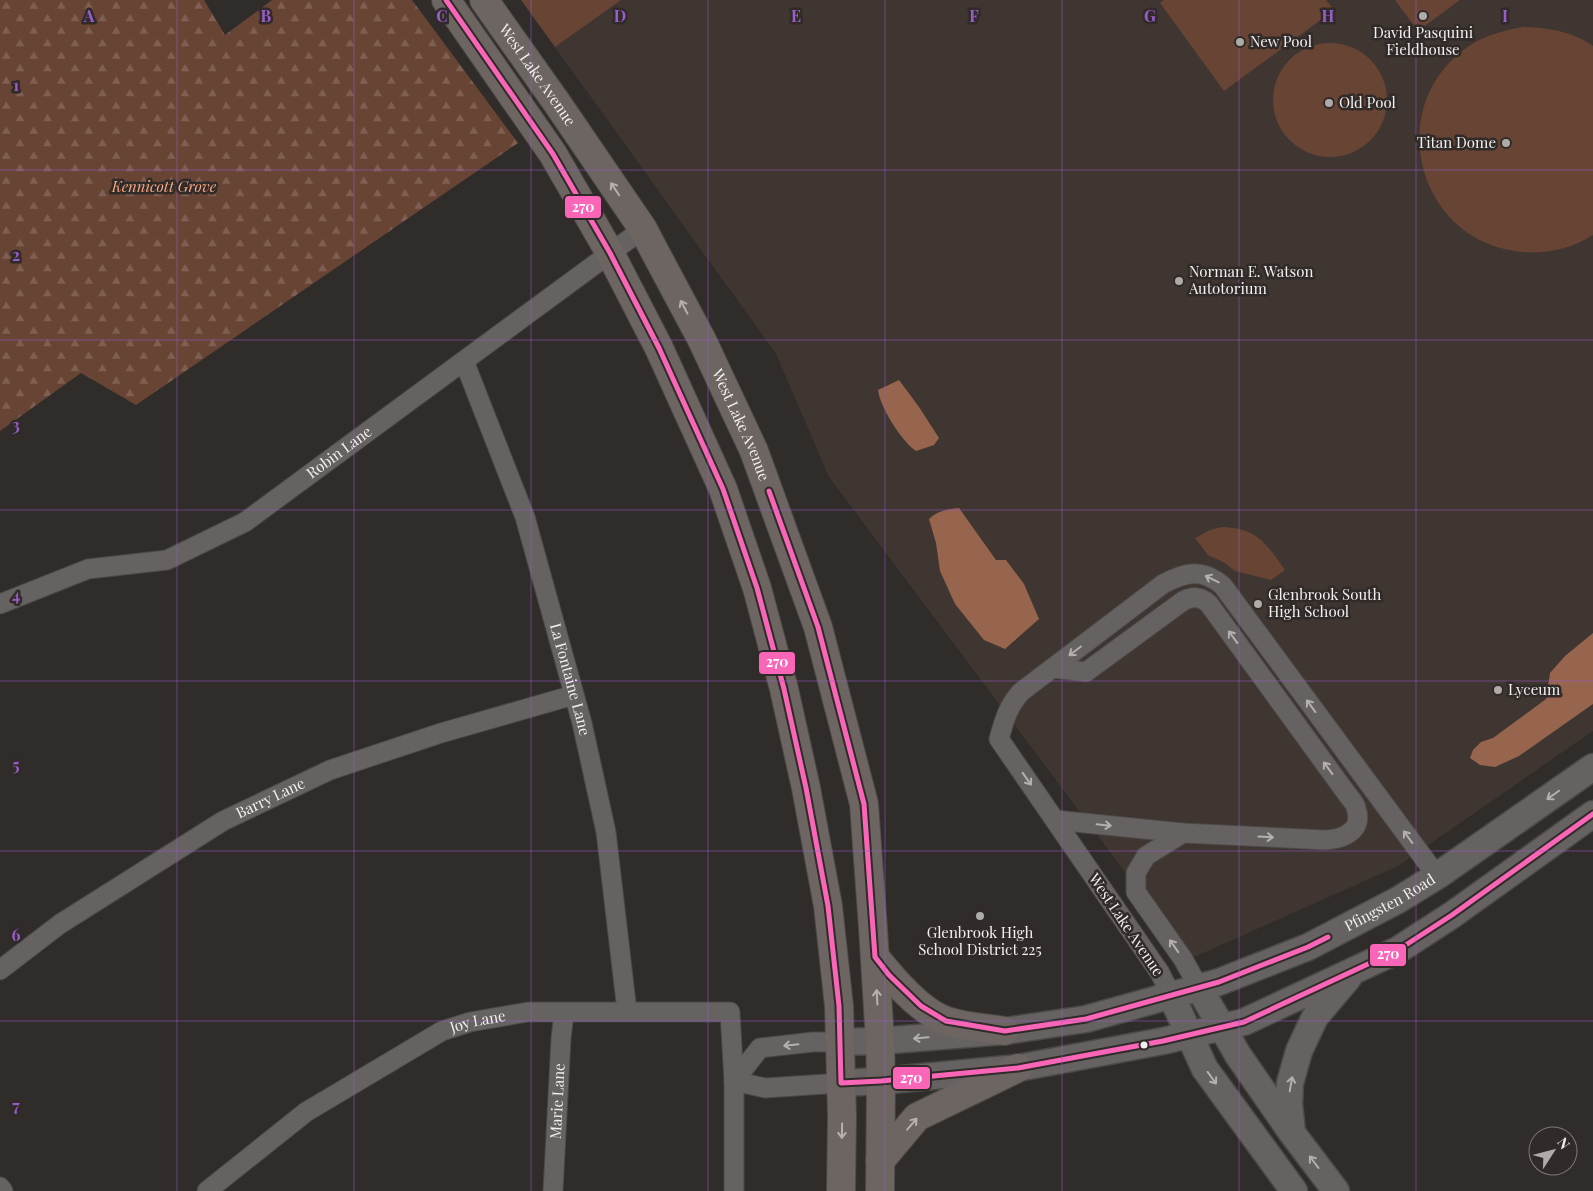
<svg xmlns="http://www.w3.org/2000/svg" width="1593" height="1191" font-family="'Playfair Display',serif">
<defs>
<pattern id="forest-firs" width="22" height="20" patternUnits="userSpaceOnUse" patternTransform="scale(1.25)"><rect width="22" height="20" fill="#684434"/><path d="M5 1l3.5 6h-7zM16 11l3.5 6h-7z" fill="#7e5f52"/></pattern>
</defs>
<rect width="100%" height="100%" fill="#2f2c2a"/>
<path fill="#3f3531" d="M 521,0 L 1593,0 L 1593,731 L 1398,866 L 1190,959 L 829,477 L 776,354 Z"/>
<path fill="url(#forest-firs)" d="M 0,0 L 204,0 L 225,35 L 272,0 L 412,0 L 518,143 L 136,405 L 81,373 L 0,431 Z"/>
<path fill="#684434" d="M 521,0 L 621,0 L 555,47 Z
M 1164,0 L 1326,0 L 1334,10 L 1224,91 L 1160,3 Z
M 1395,0 L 1460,0 L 1418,31 Z
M 1523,27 C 1548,28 1572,31 1593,46 L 1593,235 C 1567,251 1539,256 1509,250 C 1417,232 1387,111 1461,52 C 1479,37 1500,31 1523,27 Z
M1273 100a57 57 0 1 1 114 0a57 57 0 1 1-114 0Z
M 1222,527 C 1257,528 1266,543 1285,570 L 1271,580 L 1235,571 L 1225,563 L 1208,555 L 1195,538 L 1210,530 Z"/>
<path fill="#97644d" d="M 899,380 L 919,407 L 939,438 L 934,445 L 916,451 C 902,442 880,407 878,390 Z
M 959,508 L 996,560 L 1006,560 L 1024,584 L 1039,619 L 1005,649 L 984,640 L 955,604 L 940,571 L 936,543 L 929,519 C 937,511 948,509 959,508 Z
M 1593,633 L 1593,704 L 1519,756 L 1495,767 L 1480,765 L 1470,758 L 1473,750 L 1481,742 L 1493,738 L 1546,699 L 1550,673 L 1565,656 Z"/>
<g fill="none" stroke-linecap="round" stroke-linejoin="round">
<defs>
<g id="street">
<path id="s1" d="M 464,361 L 525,517 L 582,723 L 606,832 L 627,1011"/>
<path id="s2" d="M 0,604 L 88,569 L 167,560 L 245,522 L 643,229"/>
<path d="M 1053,668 L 1086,672 L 1183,601 C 1192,596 1201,596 1209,604 L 1347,794 C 1350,798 1355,803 1356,808 C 1364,830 1344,839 1326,840 L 1183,833 L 1055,820"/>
<path d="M 1183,833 L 1146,856 L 1136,873 L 1136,892 L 1183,959 L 1199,988"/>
<path id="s3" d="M 0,970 L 60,924 L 223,821 L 330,770 L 441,733 L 574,695"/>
<path d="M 1171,995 L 1160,973 L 999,739 C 1004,721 1008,706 1021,692 L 1163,584 C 1185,572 1203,568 1223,586 L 1437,876"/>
<path d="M 734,1081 L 760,1048 L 813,1042 L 840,1042"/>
<path d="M 734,1081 L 765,1088 L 841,1083"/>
<path d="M 0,1187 L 3,1191"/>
<path id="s4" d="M 207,1191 L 306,1112 L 442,1031 L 470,1022 L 528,1012 L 730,1012 L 734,1081 L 734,1191"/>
<path id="s5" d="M 553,1191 L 561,1039 L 564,1013"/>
</g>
<g id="secondary">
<path d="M 1199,988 L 1238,1055 L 1292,1133 L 1336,1191"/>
<path d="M 1171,995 L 1205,1069 L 1294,1191"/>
<path id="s6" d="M 840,1042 L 880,1041 L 1005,1031 L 1086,1019 L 1219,982 L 1308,947 L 1398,900 L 1437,876 L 1593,767"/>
<path d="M 841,1083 L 881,1081 L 1018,1068 L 1163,1041 L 1244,1022 L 1398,950 L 1452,915 L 1593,814"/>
<path d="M 1292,1132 L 1289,1104 L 1290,1083 L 1299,1051 L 1315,1017 L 1348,978"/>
</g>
<g id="primary">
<path d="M 446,0 L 553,154 L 610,253 L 659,348 L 723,489 L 757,588 L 784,689 L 806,788 L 828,906 L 839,1006 L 842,1116 L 841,1191"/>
<path id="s7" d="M 484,0 L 557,103 L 643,229 L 655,252 L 702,340 L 754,451 L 818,627 L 864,804 L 873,928 L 880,1041 L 881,1081 L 880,1191"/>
<path d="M 875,957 C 892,978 920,1012 947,1021 C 965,1027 986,1028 1005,1031"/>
<path d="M 880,1161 L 917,1117 L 1018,1068"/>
</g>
</defs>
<use href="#street" stroke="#4b4947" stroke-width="21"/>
<use href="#secondary" stroke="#4b4947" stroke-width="29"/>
<use href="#primary" stroke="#4b4947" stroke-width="30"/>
<use href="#street" stroke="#656261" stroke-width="19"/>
<use href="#secondary" stroke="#656261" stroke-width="26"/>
<use href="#primary" stroke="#6d6561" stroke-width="28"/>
<defs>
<path id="bus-1" d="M 446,0 L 553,154 L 610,253 L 659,348 L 723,489 L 757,588 L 784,689 L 806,788 L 828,906 L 839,1006 L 841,1083 L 881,1081 L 1018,1068 L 1163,1041 L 1244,1022 L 1398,950 L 1452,915 L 1593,814
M 769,491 L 818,627 L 864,804 L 875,957 L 889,975 L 921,1006 L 946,1021 L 1005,1031 L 1086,1019 L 1219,982 L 1308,947 L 1328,937"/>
</defs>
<use href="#bus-1" stroke="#302b29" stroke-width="9"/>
<use href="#bus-1" stroke="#fa66b7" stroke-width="5"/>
</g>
<defs><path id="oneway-shaft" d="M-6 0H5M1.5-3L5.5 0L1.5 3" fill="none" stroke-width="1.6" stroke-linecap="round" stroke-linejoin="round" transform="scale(1.25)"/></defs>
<g stroke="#b6b1af">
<use href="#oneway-shaft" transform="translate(615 189) rotate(-124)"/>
<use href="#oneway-shaft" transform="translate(684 307) rotate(-118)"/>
<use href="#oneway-shaft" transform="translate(877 997) rotate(-93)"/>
<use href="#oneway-shaft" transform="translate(912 1124) rotate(-49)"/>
<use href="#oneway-shaft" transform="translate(842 1131) rotate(91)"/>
</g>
<g stroke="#b3b0af">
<use href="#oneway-shaft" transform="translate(1212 579) rotate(-154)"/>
<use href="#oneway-shaft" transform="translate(1233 637) rotate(-126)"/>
<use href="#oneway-shaft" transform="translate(1075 651) rotate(143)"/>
<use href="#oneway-shaft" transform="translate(1311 706) rotate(-126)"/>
<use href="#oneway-shaft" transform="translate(1328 768) rotate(-126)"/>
<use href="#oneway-shaft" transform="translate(1027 779) rotate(55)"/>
<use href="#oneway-shaft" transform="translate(1553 795) rotate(145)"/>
<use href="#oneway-shaft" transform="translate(1104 825) rotate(6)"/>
<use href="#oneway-shaft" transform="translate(1266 837) rotate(3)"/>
<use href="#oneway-shaft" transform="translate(1408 837) rotate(-126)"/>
<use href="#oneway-shaft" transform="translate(1174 946) rotate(-125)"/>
<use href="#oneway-shaft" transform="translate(921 1038) rotate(175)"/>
<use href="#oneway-shaft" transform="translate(791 1045) rotate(174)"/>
<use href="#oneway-shaft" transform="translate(1212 1078) rotate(54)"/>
<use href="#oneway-shaft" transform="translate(1291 1084) rotate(-80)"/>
<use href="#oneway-shaft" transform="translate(1314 1162) rotate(-127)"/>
</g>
<path fill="none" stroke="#995dcb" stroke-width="1" stroke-opacity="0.55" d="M 177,0 L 177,1191M 354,0 L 354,1191M 531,0 L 531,1191M 708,0 L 708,1191M 885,0 L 885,1191M 1062,0 L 1062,1191M 1239,0 L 1239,1191M 1416,0 L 1416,1191M 0,170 L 1593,170M 0,340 L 1593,340M 0,510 L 1593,510M 0,681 L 1593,681M 0,851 L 1593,851M 0,1021 L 1593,1021"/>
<g fill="#aeaba9" stroke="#302b29" stroke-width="2">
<circle cx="1423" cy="16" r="5"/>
<circle cx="1240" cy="42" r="5"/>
<circle cx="1329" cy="103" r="5"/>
<circle cx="1506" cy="143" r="5"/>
<circle cx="1179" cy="281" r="5"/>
<circle cx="1258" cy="604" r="5"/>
<circle cx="1498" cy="690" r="5"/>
<circle cx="980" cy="916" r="5"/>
</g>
<circle fill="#f2efee" stroke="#302b29" stroke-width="2" cx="1144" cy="1045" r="4.5"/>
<g text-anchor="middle" stroke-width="5" stroke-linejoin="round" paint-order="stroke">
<g font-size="15" fill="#f2efee" stroke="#302b29" text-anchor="start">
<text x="1423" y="38" text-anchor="middle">David Pasquini<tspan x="1423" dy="17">Fieldhouse</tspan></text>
<text x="1250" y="47">New Pool</text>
<text x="1339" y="108">Old Pool</text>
<text x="1496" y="148" text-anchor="end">Titan Dome</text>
<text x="1189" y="277">Norman E. Watson<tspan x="1189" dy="17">Autotorium</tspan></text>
<text x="1268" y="600">Glenbrook South<tspan x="1268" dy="17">High School</tspan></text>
<text x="1508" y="695">Lyceum</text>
<text x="980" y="938" text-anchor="middle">Glenbrook High<tspan x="980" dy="17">School District 225</tspan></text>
</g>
<g font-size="15" fill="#f2efee" stroke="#302b29">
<text dy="5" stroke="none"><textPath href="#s7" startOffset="92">West Lake Avenue</textPath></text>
<text dy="5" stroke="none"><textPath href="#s7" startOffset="498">West Lake Avenue</textPath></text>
<text dy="5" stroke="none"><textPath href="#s2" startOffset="378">Robin Lane</textPath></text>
<text dy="5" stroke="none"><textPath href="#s1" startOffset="336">La Fontaine Lane</textPath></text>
<text dy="5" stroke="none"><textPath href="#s3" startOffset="321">Barry Lane</textPath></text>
<text dy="5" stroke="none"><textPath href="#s6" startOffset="574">Pfingsten Road</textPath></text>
<text transform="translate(1126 925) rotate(56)" y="5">West Lake Avenue</text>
<text dy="5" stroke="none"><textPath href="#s4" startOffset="322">Joy Lane</textPath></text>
<text dy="5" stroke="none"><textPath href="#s5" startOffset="90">Marie Lane</textPath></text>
</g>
<g font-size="15" font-style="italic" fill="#fba882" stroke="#302b29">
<text x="164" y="192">Kennicott Grove</text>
</g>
</g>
<g font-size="16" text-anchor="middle" font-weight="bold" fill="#995dcb" stroke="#302b29" stroke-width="5" stroke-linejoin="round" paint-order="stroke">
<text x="89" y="22">A</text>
<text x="266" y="22">B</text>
<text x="442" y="22">C</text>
<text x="620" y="22">D</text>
<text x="796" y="22">E</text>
<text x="974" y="22">F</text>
<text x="1150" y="22">G</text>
<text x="1328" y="22">H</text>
<text x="1505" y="22">I</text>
<text x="16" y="91">1</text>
<text x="16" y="261">2</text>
<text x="16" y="431">3</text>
<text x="16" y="601">4</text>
<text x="16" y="771">5</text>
<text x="16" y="941">6</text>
<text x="16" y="1112">7</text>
</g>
<g stroke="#302b29" stroke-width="2">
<rect x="564" y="195" width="38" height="24" rx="5" fill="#fa66b7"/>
<rect x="758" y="651" width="38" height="24" rx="5" fill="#fa66b7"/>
<rect x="1369" y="943" width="38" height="24" rx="5" fill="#fa66b7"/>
<rect x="892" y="1066" width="39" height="24" rx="5" fill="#fa66b7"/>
</g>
<g font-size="14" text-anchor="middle" font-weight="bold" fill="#fff">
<text x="583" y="212">270</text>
<text x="777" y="667">270</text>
<text x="1388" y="959">270</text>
<text x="911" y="1083">270</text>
</g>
<g transform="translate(1553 1151) rotate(54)"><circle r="24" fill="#302b29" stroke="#7e7978"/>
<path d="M0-4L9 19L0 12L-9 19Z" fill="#aeaba9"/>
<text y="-8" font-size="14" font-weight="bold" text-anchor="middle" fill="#f2efee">N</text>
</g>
</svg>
